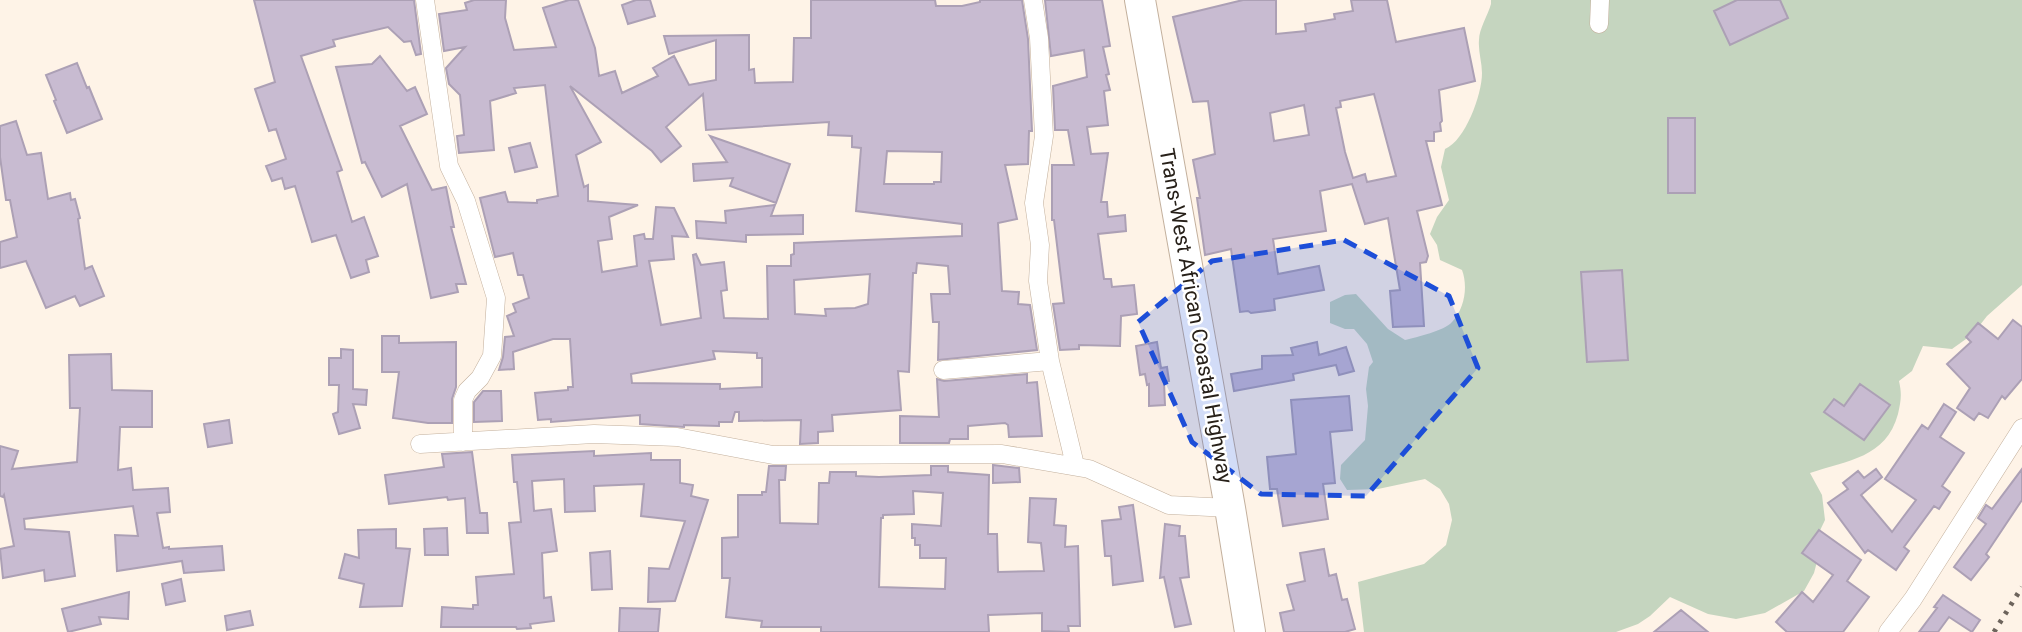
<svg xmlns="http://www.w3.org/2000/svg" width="2022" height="632" font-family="Roboto,sans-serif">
<rect width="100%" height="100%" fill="#fef3e7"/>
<path fill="#c5d5bf" d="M 1491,0 L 2022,0 L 2022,285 L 1987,316 L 1973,334 L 1952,349 L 1923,346 L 1912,371 L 1899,381 C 1902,394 1901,401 1898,414 C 1886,458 1848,460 1810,473 L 1822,495 L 1825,520 L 1814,543 L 1819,554 L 1814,573 L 1804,591 L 1765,613 L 1736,619 L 1708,614 L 1670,597 L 1650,616 L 1638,624 L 1616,632 L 1364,632 L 1358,582 L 1424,564 L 1446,545 L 1452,520 L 1449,504 L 1440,489 L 1425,479 L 1378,489 L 1347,490 L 1340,479 L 1341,465 L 1365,440 L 1368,406 L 1366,389 L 1369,367 L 1373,362 L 1367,344 L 1354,329 L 1345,329 L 1330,323 L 1330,302 L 1345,295 L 1356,294 L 1388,329 L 1405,340 C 1417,337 1444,331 1452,322 C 1465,308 1468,286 1462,270 L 1440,260 L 1437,245 L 1430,234 L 1437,217 L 1449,200 L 1441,167 L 1445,149 C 1465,141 1482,95 1482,73 C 1482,62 1478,51 1479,40 C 1479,29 1488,15 1491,4 Z"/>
<path fill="#c8bbd1" stroke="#aca0b5" stroke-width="2" fill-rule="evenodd" d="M 254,0 L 414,0 L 421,54 L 416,55 L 411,41 L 404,42 L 388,27 L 333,40 L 335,46 L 301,56 L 342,170 L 337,172 L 352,222 L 364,217 L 378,256 L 366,260 L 369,272 L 351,278 L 336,235 L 312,242 L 295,186 L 285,189 L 282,178 L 272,181 L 266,166 L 286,159 L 276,129 L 269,131 L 255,89 L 275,82 Z
M 474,0 L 506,0 L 505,18 L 514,50 L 556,47 L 543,8 L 569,0 L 578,0 L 595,48 L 599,76 L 615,71 L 622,93 L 658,76 L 653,68 L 674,56 L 689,85 L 716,80 L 716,40 L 669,54 L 664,36 L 749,35 L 749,70 L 754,69 L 755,83 L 793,82 L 794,38 L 811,38 L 811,0 L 935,0 L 936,6 L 962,6 L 980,2 L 980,0 L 1022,0 L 1028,39 L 1032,131 L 1029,131 L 1028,164 L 1005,165 L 1017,219 L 998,223 L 1002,291 L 1019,292 L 1018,304 L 1030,305 L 1037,350 L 938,360 L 939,322 L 933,322 L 931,294 L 950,294 L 948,266 L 917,263 L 916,273 L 913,273 L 909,372 L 898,371 L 901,410 L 832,415 L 833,431 L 818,432 L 818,443 L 800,444 L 801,420 L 739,421 L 739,412 L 735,412 L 732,422 L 719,422 L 719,426 L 684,425 L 684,427 L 640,424 L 640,415 L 551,422 L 551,419 L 538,420 L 535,393 L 568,390 L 568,387 L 573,387 L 570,339 L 553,339 L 513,352 L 514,369 L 499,370 L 503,357 L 505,337 L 514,336 L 507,316 L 516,312 L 513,304 L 529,298 L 523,275 L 518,275 L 513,253 L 495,257 L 480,198 L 505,192 L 508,202 L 537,203 L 537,200 L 558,196 L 545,85 L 514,88 L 516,93 L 490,101 L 494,150 L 459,153 L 457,136 L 464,135 L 460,95 L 449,84 L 446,68 L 465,47 L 444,51 L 439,14 L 467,10 L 465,3 ZM 570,86 L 652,151 L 661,162 L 681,146 L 666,127 L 703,94 L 706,130 L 829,122 L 828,135 L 852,136 L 852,147 L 861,148 L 856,211 L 962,224 L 962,236 L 794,243 L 794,254 L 791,255 L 791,266 L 767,266 L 768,319 L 724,318 L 721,291 L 727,290 L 724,262 L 701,265 L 696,254 L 693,255 L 701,318 L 661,325 L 649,261 L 674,259 L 672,236 L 688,237 L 674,208 L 656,207 L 653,239 L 645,239 L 644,234 L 634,236 L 637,266 L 602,272 L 598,241 L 612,239 L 609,217 L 638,205 L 588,201 L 588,185 L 584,187 L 576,155 L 601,142 ZM 887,151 L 942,152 L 941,182 L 934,182 L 934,184 L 884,184 ZM 870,274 L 868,304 L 855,308 L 825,309 L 826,316 L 795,314 L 794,280 ZM 713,351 L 757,353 L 757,358 L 762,358 L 762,387 L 720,389 L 720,384 L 632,383 L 631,374 L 715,359 Z
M 636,0 L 650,0 L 655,16 L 628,24 L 622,5 Z
M 1045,0 L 1102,0 L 1110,46 L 1103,47 L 1109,74 L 1106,75 L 1110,90 L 1104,91 L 1108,125 L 1087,127 L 1091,154 L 1108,153 L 1101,202 L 1107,202 L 1108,217 L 1125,215 L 1126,231 L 1098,234 L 1104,279 L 1111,279 L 1112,287 L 1134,285 L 1137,314 L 1121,316 L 1120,346 L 1079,345 L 1079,349 L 1060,350 L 1053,304 L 1064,303 L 1054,220 L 1052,220 L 1052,165 L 1074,165 L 1068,130 L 1055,130 L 1053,86 L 1087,77 L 1084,50 L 1051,56 Z
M 1243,0 L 1276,0 L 1276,34 L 1306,31 L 1305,24 L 1335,19 L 1334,14 L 1353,11 L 1351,0 L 1387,0 L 1396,42 L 1464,28 L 1475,81 L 1439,90 L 1442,121 L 1440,123 L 1441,131 L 1434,132 L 1434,141 L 1426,141 L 1442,205 L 1417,211 L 1428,256 L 1426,262 L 1420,263 L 1424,326 L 1393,327 L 1390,291 L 1400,290 L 1388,218 L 1365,224 L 1352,184 L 1320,191 L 1326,231 L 1273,239 L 1278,274 L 1319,266 L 1324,290 L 1274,299 L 1275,310 L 1251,313 L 1248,311 L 1240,312 L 1231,249 L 1205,255 L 1197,198 L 1200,198 L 1193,160 L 1215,154 L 1208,101 L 1193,102 L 1173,17 ZM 1374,94 L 1396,176 L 1367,182 L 1365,174 L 1353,178 L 1345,152 L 1336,108 L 1341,107 L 1340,101 ZM 1304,105 L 1309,135 L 1274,141 L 1270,113 Z
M 1737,0 L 1780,0 L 1788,18 L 1730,45 L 1714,11 Z
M 380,56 L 407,91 L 415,87 L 427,114 L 400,126 L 432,190 L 446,187 L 454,227 L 451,227 L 466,284 L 456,284 L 458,292 L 431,298 L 407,184 L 382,197 L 365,162 L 362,163 L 336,67 L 372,64 Z
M 77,63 L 87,88 L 89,87 L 102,119 L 67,133 L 54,101 L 56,100 L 46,75 Z
M 1668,118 L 1695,118 L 1695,193 L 1668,193 Z
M 16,121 L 27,155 L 41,153 L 48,199 L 70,193 L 71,200 L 75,199 L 80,218 L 78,219 L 85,269 L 92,266 L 104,296 L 80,306 L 75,296 L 46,308 L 26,261 L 0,268 L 0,242 L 17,237 L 10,200 L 6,200 L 0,157 L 0,126 Z
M 710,136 L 790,164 L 776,203 L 730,186 L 733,178 L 694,181 L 693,164 L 727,162 Z
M 530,143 L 537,167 L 515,172 L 509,148 Z
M 775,205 L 771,216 L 803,215 L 803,234 L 746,235 L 746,242 L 697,238 L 696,221 L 726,223 L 725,211 Z
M 1622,270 L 1628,360 L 1587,362 L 1581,272 Z
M 2013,320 L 2022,327 L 2022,379 L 2005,399 L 2002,396 L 1988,418 L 1979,413 L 1974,420 L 1957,408 L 1970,388 L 1947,364 L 1971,342 L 1966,337 L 1978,323 L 1998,339 Z
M 382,336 L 399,336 L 399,343 L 456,342 L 456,387 L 452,399 L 452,423 L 428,423 L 393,418 L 399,372 L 382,372 Z
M 1157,342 L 1161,368 L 1167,367 L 1169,381 L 1164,382 L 1165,405 L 1149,406 L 1149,384 L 1147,385 L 1145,374 L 1140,375 L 1136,346 Z
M 1317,342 L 1319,355 L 1346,347 L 1354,371 L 1339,375 L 1336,365 L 1293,374 L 1294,380 L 1234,391 L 1231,374 L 1262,369 L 1262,356 L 1293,355 L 1291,348 Z
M 341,349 L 353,350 L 353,389 L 367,390 L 366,405 L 353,404 L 360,428 L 339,434 L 333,414 L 338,412 L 339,385 L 329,385 L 329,358 L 341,358 Z
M 111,354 L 112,390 L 152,391 L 152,427 L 120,427 L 118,470 L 131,468 L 133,490 L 168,488 L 170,512 L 157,513 L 163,548 L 169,547 L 169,549 L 222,546 L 224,570 L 184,573 L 182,561 L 117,571 L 115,535 L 138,536 L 133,506 L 24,519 L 25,529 L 69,532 L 75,576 L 45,581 L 44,570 L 3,578 L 0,549 L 14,546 L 4,495 L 3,497 L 0,496 L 0,446 L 18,451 L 12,469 L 77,462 L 80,408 L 70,408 L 69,355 Z
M 1027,374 L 1027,383 L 1037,382 L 1042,436 L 1009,437 L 1008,425 L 1005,423 L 968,426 L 968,439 L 950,439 L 949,443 L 900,443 L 900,416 L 939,417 L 937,379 L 944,381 Z
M 1860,384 L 1890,405 L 1864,440 L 1824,412 L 1834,399 L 1844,406 Z
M 483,391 L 501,391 L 502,421 L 474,422 L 474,402 Z
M 1349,396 L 1352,430 L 1330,432 L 1335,483 L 1323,484 L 1328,519 L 1283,526 L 1277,489 L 1270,489 L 1267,457 L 1296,454 L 1291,400 Z
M 1944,404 L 1956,412 L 1940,437 L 1964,453 L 1942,486 L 1950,492 L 1939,509 L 1934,506 L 1904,547 L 1909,551 L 1896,570 L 1868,550 L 1865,553 L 1828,503 L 1848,489 L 1843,483 L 1858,471 L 1864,478 L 1876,469 L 1882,477 L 1861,495 L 1892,532 L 1916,500 L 1885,479 L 1922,425 L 1928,429 Z
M 229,420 L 232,443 L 208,447 L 204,424 Z
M 594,451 L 594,456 L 651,453 L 651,460 L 680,460 L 680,483 L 693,485 L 691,496 L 708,500 L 675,601 L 648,602 L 649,568 L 669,569 L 685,521 L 641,516 L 644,484 L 594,486 L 595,511 L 565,512 L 564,479 L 532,481 L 534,511 L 551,509 L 557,551 L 542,553 L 544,598 L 551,597 L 554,621 L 530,624 L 531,628 L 517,629 L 516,627 L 441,627 L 442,607 L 473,609 L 473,605 L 478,605 L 476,577 L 514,574 L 509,523 L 521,522 L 517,482 L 514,482 L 512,455 Z
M 472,452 L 480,513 L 487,513 L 488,533 L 467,533 L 465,498 L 448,500 L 447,497 L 389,504 L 385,475 L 444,467 L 442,454 Z
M 993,465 L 1019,468 L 1020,482 L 993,483 Z
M 769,466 L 786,466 L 785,480 L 779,480 L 780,523 L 818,524 L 819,483 L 829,483 L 830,472 L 856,472 L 856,476 L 879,477 L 931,475 L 931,466 L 948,466 L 948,472 L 989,475 L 988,534 L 997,534 L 998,572 L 1044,571 L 1041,543 L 1028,542 L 1030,498 L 1056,499 L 1054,525 L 1066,526 L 1065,547 L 1078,546 L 1080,626 L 1068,626 L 1069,632 L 1042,631 L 1042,613 L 988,615 L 989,632 L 821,632 L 821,627 L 761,627 L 762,621 L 726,617 L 730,578 L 722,578 L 722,538 L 738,537 L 738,495 L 762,495 L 762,492 L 766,492 ZM 913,491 L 943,493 L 941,526 L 912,524 L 912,538 L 915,538 L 915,545 L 920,545 L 920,558 L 946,558 L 945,589 L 879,587 L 881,518 L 883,518 L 883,515 L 914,514 Z
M 2022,469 L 2022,500 L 1986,554 L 1989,557 L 1971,580 L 1954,567 L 1986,524 L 1978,518 L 1986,505 L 1992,509 Z
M 1133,505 L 1143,581 L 1113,585 L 1111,556 L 1105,556 L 1102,521 L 1121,519 L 1119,507 Z
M 1165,524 L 1180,526 L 1179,536 L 1185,536 L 1189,577 L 1180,578 L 1191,624 L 1175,627 L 1164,577 L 1160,578 Z
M 447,528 L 448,555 L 425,555 L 424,529 Z
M 396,529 L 396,548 L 410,549 L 402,606 L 360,607 L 364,584 L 339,578 L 345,554 L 359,558 L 358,530 Z
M 1819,530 L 1861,560 L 1847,581 L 1869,597 L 1843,632 L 1787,632 L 1776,622 L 1802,592 L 1813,602 L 1833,575 L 1802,553 Z
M 1324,549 L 1329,576 L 1336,574 L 1342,600 L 1347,599 L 1355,629 L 1345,632 L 1284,632 L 1280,613 L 1294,610 L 1287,585 L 1305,581 L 1300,553 Z
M 610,551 L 612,589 L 592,590 L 590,553 Z
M 181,579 L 185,601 L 166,605 L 162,584 Z
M 129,592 L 128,619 L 99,617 L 101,624 L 68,632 L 62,609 Z
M 1943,595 L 1980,620 L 1972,632 L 1949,617 L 1938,632 L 1919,632 L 1937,608 L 1934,607 Z
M 620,608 L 660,609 L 658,632 L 619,632 Z
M 1681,610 L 1708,632 L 1654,632 Z
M 250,611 L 253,625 L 227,630 L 225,616 Z"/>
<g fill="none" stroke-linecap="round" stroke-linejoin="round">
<defs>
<path id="minor" d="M 425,0 L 449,166 L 466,201 L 496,298 L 492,356 L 480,378 L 467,391 L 463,400 L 463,442
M 1033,0 L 1039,38 L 1044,136 L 1034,203 L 1040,245 L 1038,281 L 1050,361 L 1075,465
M 1599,24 L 1600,0
M 943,370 L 1050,361
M 420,444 L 594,434 L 677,437 L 773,455 L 1002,454 L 1089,469 L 1169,505 L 1230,508
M 1888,632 L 1913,599 L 2022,428"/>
<path id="trunk" d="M 1140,0 L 1230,508 L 1250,632"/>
</defs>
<use href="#minor" stroke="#c3b09d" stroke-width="19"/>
<use href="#trunk" stroke="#c3b09d" stroke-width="32"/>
<use href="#minor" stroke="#fff" stroke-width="18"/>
<use href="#trunk" stroke="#fff" stroke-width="30"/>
<path stroke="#6d645c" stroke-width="5" stroke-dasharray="3.5 7" stroke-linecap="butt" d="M 1994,632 L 2022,587"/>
</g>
<path fill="#1d4ed8" fill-opacity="0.2" stroke="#1d4ed8" stroke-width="5" stroke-dasharray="14 9" stroke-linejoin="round" d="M 1344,240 L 1449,296 L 1478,368 L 1366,496 L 1261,494 L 1192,442 L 1138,322 L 1212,261 Z"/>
<g text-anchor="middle" stroke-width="5" stroke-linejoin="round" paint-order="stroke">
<g font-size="21" fill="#272019" stroke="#fff">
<text transform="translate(1196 316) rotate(80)" y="7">Trans-West African Coastal Highway</text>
</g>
</g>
</svg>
